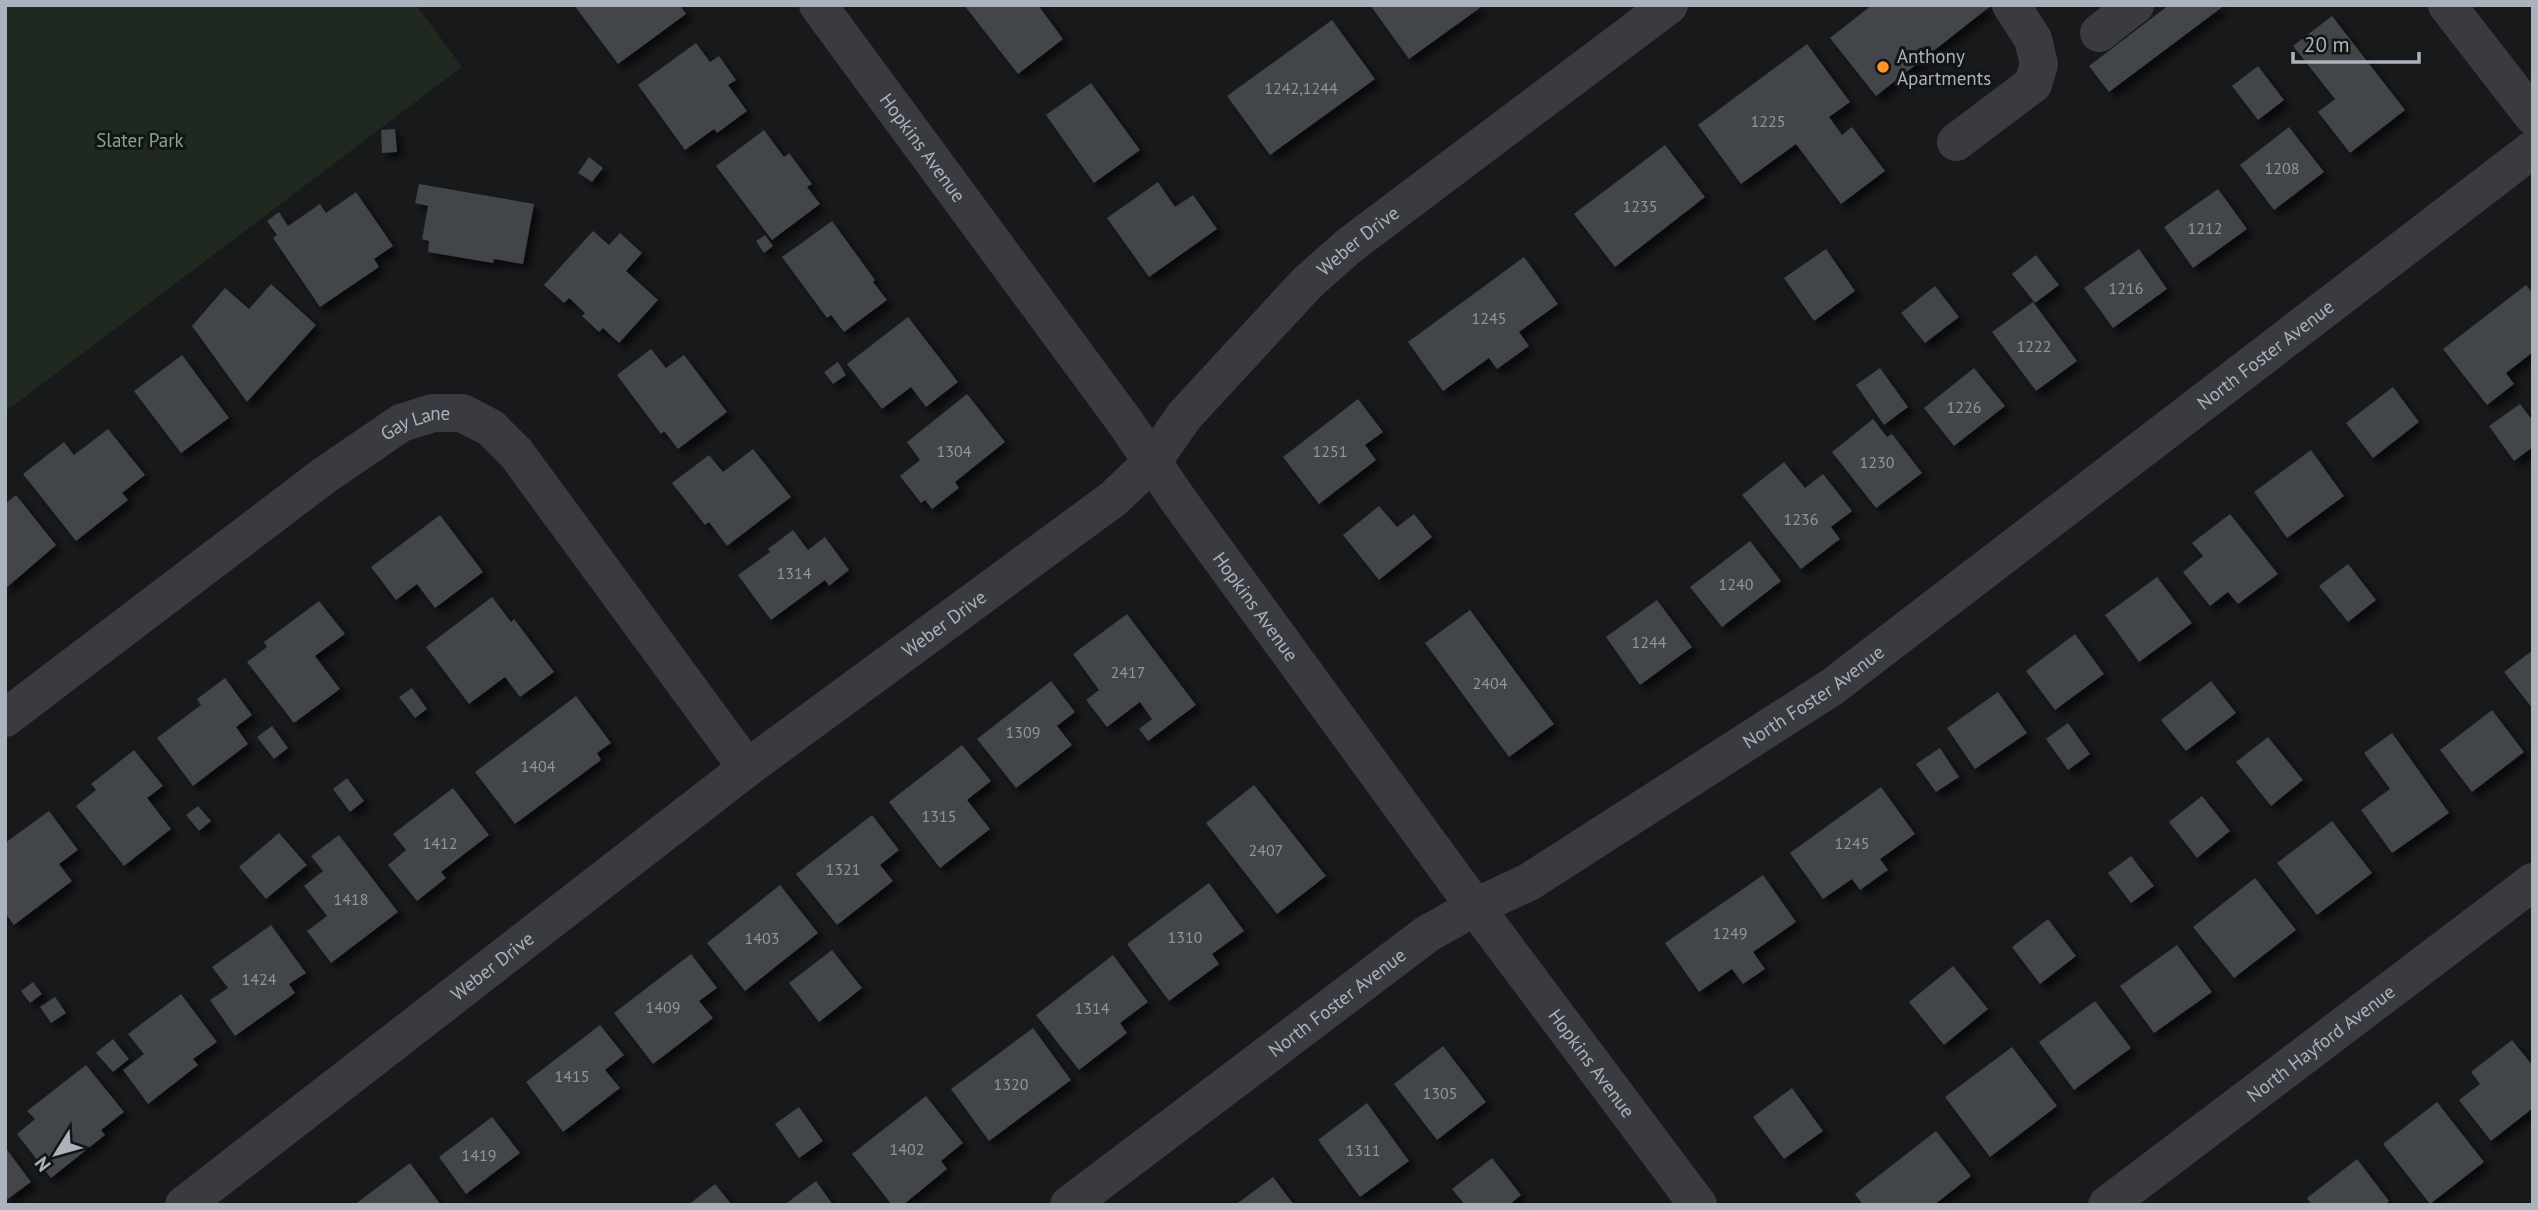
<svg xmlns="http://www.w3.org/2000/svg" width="2538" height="1210" font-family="'PT Sans',sans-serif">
<defs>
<filter id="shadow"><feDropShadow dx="6" dy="6" stdDeviation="3.5" flood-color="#0009"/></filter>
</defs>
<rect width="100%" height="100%" fill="#18191b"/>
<path fill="#202920" d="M 5,5 L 416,5 L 462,67 L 5,412 Z"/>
<path fill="#424448" filter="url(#shadow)" d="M 574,5 L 680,5 L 686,14 L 618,64 Z
M 964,5 L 1038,5 L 1063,39 L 1018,74 Z
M 1370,5 L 1484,5 L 1409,59 Z
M 1872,5 L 1992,5 L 1876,96 L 1830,38 Z
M 2169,5 L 2225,5 L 2109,92 L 2089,66 Z
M 2332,16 L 2405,110 L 2350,153 L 2318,112 L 2335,99 L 2293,46 Z
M 1332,20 L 1375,79 L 1270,155 L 1227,96 Z
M 696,43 L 710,62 L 719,56 L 736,80 L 728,85 L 747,111 L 717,133 L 714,129 L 685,150 L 638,85 Z
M 1807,44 L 1850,102 L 1829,117 L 1842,135 L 1852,127 L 1885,171 L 1841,204 L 1796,144 L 1741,184 L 1698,125 Z
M 2258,66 L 2284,100 L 2258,120 L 2232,86 Z
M 1091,83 L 1140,150 L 1094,183 L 1046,115 Z
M 2289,127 L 2324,172 L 2274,210 L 2240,165 Z
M 395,129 L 397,152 L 382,153 L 381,130 Z
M 764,130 L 784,157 L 789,153 L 812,184 L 807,187 L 820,204 L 772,240 L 716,166 Z
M 1665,145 L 1705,197 L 1615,267 L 1574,214 Z
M 589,157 L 603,168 L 592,182 L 578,173 Z
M 1158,182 L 1175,207 L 1193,195 L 1217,229 L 1149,277 L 1107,218 Z
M 419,184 L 534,204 L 523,264 L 494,259 L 493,263 L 428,252 L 429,241 L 422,239 L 428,206 L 415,203 Z
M 2218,189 L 2247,229 L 2193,268 L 2164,227 Z
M 356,192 L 393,246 L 374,259 L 379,267 L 320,307 L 273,238 L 277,235 L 267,221 L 279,212 L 288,226 L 320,204 L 326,213 Z
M 832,221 L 875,280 L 873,282 L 887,300 L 844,332 L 831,315 L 827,318 L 782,257 Z
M 593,231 L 609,245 L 620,233 L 642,253 L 626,271 L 658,300 L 619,343 L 603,328 L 599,332 L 582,316 L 585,313 L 569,298 L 564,303 L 544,285 Z
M 765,235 L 773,246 L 764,253 L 756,241 Z
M 1826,249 L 1855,291 L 1814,321 L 1784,278 Z
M 2139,249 L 2167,289 L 2113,328 L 2084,288 Z
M 2036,255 L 2059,285 L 2035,303 L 2012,274 Z
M 1524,257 L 1558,304 L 1519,332 L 1529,346 L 1497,369 L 1489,358 L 1443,391 L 1408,342 Z
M 271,284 L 316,325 L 247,402 L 192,326 L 225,288 L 249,309 Z
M 2526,285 L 2533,294 L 2533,352 L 2506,373 L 2514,384 L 2487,405 L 2443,349 Z
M 1935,286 L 1959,317 L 1925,343 L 1901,313 Z
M 2033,302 L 2077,361 L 2036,391 L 1992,332 Z
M 908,317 L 958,382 L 926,407 L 911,387 L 882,409 L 847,364 Z
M 651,349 L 666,368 L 684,355 L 727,412 L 678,449 L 664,431 L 661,434 L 617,375 Z
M 182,355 L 229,418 L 181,453 L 134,391 Z
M 838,362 L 846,375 L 833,384 L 824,372 Z
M 1880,368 L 1908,407 L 1884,425 L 1856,385 Z
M 1974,368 L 2005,406 L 1954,446 L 1924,408 Z
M 2393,387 L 2419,422 L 2373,458 L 2346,423 Z
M 967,394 L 1005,442 L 955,482 L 959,488 L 932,509 L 925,500 L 921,503 L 900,476 L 920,460 L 907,442 Z
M 1358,399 L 1383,432 L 1365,445 L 1376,460 L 1319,504 L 1283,457 Z
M 2520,404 L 2533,421 L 2533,447 L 2514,461 L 2489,426 Z
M 1873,419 L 1887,437 L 1892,434 L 1922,473 L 1876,508 L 1832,452 Z
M 108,429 L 145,475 L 122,493 L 128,500 L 76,541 L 23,474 L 64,442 L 74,455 Z
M 753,449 L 791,497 L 727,546 L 709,522 L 705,525 L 672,483 L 709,455 L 723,472 Z
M 2311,450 L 2344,496 L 2287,538 L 2254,492 Z
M 1784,462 L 1805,488 L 1823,474 L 1852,511 L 1831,527 L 1840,539 L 1801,569 L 1742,495 Z
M 16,495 L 56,545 L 5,589 L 5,504 Z
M 1379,506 L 1397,527 L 1414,514 L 1432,537 L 1379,580 L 1343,535 Z
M 2230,514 L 2278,574 L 2238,604 L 2228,592 L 2210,606 L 2183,572 L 2203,556 L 2192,543 Z
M 440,515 L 483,572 L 435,608 L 417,584 L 396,600 L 371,567 Z
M 793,530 L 808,550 L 825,537 L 849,570 L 829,586 L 825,580 L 771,620 L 738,575 L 770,552 L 768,549 Z
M 1750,541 L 1781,581 L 1722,627 L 1690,587 Z
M 2348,564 L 2376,600 L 2348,622 L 2319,586 Z
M 2157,577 L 2192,623 L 2139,662 L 2105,615 Z
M 492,597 L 511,622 L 514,619 L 554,672 L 520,697 L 505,677 L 469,704 L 426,647 Z
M 1657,600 L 1692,647 L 1640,685 L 1606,637 Z
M 319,601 L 345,634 L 315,656 L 340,689 L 294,723 L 247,662 L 267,647 L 264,642 Z
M 1470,610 L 1554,724 L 1509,757 L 1425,643 Z
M 1127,614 L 1196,705 L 1148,741 L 1139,729 L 1152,719 L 1140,702 L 1107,727 L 1086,700 L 1099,690 L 1073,654 Z
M 2075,634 L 2104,674 L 2055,710 L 2026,671 Z
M 2533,650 L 2533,709 L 2504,672 Z
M 225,678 L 252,715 L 236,727 L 248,744 L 193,786 L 157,738 L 201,705 L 197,699 Z
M 1051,681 L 1075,712 L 1057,726 L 1072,745 L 1016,788 L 977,739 Z
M 2211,681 L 2236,713 L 2186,751 L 2161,720 Z
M 412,688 L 427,709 L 415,718 L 399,697 Z
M 1998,692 L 2027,733 L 1975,769 L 1947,728 Z
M 576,696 L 611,743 L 597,753 L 601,760 L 515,824 L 475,772 Z
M 2492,710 L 2524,752 L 2472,792 L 2440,750 Z
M 2068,723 L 2090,754 L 2068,770 L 2046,739 Z
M 272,726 L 288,748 L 274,759 L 257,737 Z
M 2392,733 L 2449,813 L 2392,853 L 2361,810 L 2390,789 L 2364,753 Z
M 2268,737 L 2303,780 L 2271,806 L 2236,762 Z
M 962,745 L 991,781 L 967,800 L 990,829 L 940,868 L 889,802 Z
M 1940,748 L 1959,777 L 1936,792 L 1916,764 Z
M 134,750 L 163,786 L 147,798 L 171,829 L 124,866 L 76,806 L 96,790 L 91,784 Z
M 347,778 L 364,801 L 350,812 L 333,789 Z
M 1254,785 L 1326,876 L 1277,914 L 1206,823 Z
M 1881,787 L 1915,834 L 1880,859 L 1888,870 L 1860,890 L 1852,879 L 1823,899 L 1790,853 Z
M 453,788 L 489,835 L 441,872 L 446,878 L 417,901 L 388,865 L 406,850 L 393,834 Z
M 2202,796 L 2230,831 L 2197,858 L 2169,822 Z
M 198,806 L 211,821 L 199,831 L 186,815 Z
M 49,811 L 78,850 L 59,864 L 72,881 L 14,925 L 5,913 L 5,843 Z
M 872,815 L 899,850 L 880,865 L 893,881 L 837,925 L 796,874 Z
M 2332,821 L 2372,873 L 2317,915 L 2277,863 Z
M 279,833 L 307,865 L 266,899 L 239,867 Z
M 339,835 L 398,912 L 331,963 L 307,931 L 327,916 L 304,886 L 323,871 L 311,856 Z
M 2131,856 L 2154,886 L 2131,903 L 2108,873 Z
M 1763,875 L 1796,922 L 1753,952 L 1765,969 L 1743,984 L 1732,969 L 1699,992 L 1665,943 Z
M 2255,878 L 2296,930 L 2234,978 L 2193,927 Z
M 1209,883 L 1244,931 L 1212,954 L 1219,964 L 1169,1001 L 1127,944 Z
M 780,885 L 818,933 L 745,991 L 707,943 Z
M 2048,919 L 2076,956 L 2040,984 L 2012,947 Z
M 271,925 L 306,973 L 289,984 L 295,993 L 235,1036 L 210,1000 L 228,988 L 212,967 Z
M 2177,945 L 2212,992 L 2154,1033 L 2120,986 Z
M 832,950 L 862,988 L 819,1022 L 789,983 Z
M 691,954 L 717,988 L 699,1001 L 713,1018 L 653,1064 L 614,1013 Z
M 1113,955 L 1148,1002 L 1120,1023 L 1127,1033 L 1079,1070 L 1036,1015 Z
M 1953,966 L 1988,1009 L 1944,1045 L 1909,1002 Z
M 33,982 L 42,994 L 30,1003 L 21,991 Z
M 181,994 L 217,1042 L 193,1059 L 198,1065 L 148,1104 L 123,1070 L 144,1054 L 128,1034 Z
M 55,997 L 66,1013 L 51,1023 L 40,1007 Z
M 2095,1001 L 2131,1048 L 2074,1090 L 2039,1042 Z
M 600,1025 L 624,1055 L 605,1070 L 620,1088 L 563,1132 L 526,1082 Z
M 1033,1028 L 1071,1080 L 989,1141 L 951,1089 Z
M 113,1039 L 129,1059 L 113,1072 L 96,1053 Z
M 2512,1040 L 2533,1066 L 2533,1108 L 2491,1141 L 2459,1100 L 2480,1084 L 2471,1072 Z
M 1443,1046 L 1486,1102 L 1437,1140 L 1394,1084 Z
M 2012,1047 L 2057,1106 L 1990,1157 L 1945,1097 Z
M 86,1065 L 124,1112 L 101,1130 L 105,1135 L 51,1178 L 17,1134 L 35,1119 L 27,1111 Z
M 1792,1088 L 1823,1131 L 1784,1159 L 1753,1117 Z
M 926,1096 L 963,1143 L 941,1161 L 947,1169 L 903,1205 L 892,1205 L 852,1154 Z
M 2437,1102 L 2484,1162 L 2430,1204 L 2383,1144 Z
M 1367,1103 L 1409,1161 L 1360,1197 L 1318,1140 Z
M 799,1107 L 823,1141 L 799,1158 L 775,1124 Z
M 492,1117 L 520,1153 L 466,1194 L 439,1157 Z
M 1936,1131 L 1971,1176 L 1934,1205 L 1863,1205 L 1855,1194 Z
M 5,1147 L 31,1182 L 5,1201 Z
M 1492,1158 L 1521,1195 L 1509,1205 L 1465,1205 L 1452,1189 Z
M 2357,1159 L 2389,1201 L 2385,1205 L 2312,1205 L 2307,1198 Z
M 410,1163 L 441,1205 L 354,1205 Z
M 1273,1177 L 1294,1205 L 1235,1205 Z
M 816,1181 L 833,1205 L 784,1205 Z
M 715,1184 L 732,1205 L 688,1205 Z"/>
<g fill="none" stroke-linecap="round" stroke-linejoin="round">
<g stroke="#393b40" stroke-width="38">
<path id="s1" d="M 818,5 L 1125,422 L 1179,501 L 1475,907 L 1698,1205"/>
<path d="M 2447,5 L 2533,116"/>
<path d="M 2099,33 L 2135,5"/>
<path d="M 1956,142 L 2033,84 L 2039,64 L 2033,39 L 2011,5"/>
<path id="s2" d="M 5,718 L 325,475 L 401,423 L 433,413 L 462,413 L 491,428 L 516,453 L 747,768"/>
<path id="s3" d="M 184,1205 L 747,768 L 1113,499 L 1152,462 L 1185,415 L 1308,282 L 1350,245 L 1669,5"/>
<path id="s4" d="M 1069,1205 L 1427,934 L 1475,907 L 1529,882 L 1832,687 L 2533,149"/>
<path id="s5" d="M 2107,1205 L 2533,882"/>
</g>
</g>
<circle fill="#ff942c" stroke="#131416" stroke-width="2.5" cx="1883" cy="67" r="7"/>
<g text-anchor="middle" stroke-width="6" stroke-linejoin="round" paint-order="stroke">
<g font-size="16" fill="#90969e">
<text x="1301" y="94">1242,1244</text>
<text x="1768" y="127">1225</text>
<text x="2282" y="174">1208</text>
<text x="1640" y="212">1235</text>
<text x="2205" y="234">1212</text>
<text x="2126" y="294">1216</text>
<text x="1489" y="324">1245</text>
<text x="2034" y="352">1222</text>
<text x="1964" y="413">1226</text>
<text x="954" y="457">1304</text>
<text x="1330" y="457">1251</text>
<text x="1877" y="468">1230</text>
<text x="1801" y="525">1236</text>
<text x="794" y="579">1314</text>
<text x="1736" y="590">1240</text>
<text x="1649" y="648">1244</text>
<text x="1128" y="678">2417</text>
<text x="1490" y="689">2404</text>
<text x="1023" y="738">1309</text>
<text x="538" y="772">1404</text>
<text x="939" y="822">1315</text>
<text x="440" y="849">1412</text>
<text x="1852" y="849">1245</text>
<text x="1266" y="856">2407</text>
<text x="843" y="875">1321</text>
<text x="351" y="905">1418</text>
<text x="1730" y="939">1249</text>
<text x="1185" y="943">1310</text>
<text x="762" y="944">1403</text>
<text x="259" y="985">1424</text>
<text x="663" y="1013">1409</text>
<text x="1092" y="1014">1314</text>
<text x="572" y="1082">1415</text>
<text x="1011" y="1090">1320</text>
<text x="1440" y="1099">1305</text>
<text x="907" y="1155">1402</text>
<text x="1363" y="1156">1311</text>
<text x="479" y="1161">1419</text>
</g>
<g font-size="19" fill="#aab2bb" stroke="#131416" text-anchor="start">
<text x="1897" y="63">Anthony<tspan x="1897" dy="22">Apartments</tspan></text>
</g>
<g font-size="19" fill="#84a87f" stroke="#131416">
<text x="140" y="147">Slater Park</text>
</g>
<g font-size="19" fill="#aab2bb" stroke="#131416">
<text dy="7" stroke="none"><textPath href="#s1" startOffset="177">Hopkins Avenue</textPath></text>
<text dy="7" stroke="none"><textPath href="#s3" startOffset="1524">Weber Drive</textPath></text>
<text dy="7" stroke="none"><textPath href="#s4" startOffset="1470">North Foster Avenue</textPath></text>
<text dy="7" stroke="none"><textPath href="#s2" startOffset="508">Gay Lane</textPath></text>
<text dy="7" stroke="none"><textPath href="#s1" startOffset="744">Hopkins Avenue</textPath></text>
<text dy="7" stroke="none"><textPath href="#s3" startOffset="957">Weber Drive</textPath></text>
<text dy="7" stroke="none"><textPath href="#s4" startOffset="903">North Foster Avenue</textPath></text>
<text dy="7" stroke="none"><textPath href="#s3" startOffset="390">Weber Drive</textPath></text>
<text dy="7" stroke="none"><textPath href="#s4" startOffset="336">North Foster Avenue</textPath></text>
<text dy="7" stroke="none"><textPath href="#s5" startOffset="268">North Hayford Avenue</textPath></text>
<text dy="7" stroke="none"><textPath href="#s1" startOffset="1311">Hopkins Avenue</textPath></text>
</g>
</g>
<rect width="2538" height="1210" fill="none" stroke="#aab2bb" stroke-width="14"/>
<g transform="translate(56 1154) rotate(233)" stroke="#131416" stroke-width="5" paint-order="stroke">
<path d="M0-5L12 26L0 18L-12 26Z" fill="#aab2bb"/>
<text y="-10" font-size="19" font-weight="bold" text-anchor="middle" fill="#aab2bb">N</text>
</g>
<path d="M2293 52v10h126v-10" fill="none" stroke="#aab2bb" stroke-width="3.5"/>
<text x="2304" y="52" font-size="21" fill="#aab2bb" stroke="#131416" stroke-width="5" paint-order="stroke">20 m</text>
</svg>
